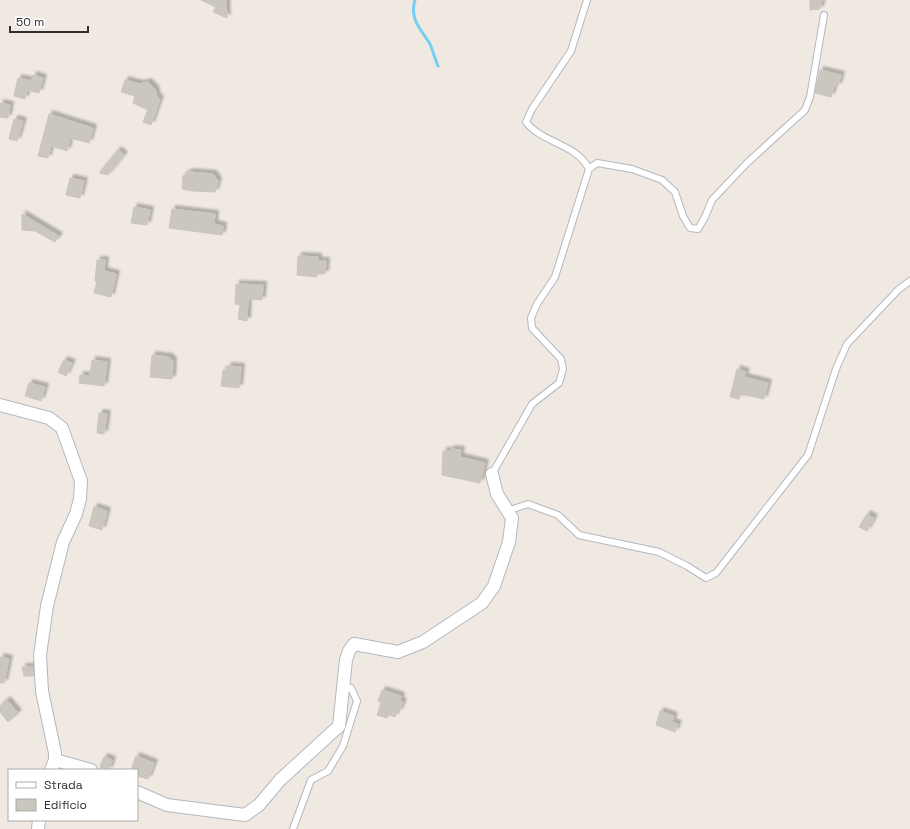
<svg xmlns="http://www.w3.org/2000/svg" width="910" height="829" font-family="'Space Grotesk',sans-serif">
<defs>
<filter id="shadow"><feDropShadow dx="3.5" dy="-3.5" stdDeviation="1" flood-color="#0004"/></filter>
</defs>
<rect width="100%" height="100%" fill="#efe9e1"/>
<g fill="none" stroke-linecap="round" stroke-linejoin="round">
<path stroke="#75cff0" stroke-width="3" d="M 415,0 C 409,19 421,29 430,44 C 433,51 435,59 438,66"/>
</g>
<path fill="#cbc7bf" stroke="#cbc5ba" filter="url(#shadow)" d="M 201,0 L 226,0 L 227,18 L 213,12 L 216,7 Z
M 810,0 L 822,0 L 820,9 L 810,10 Z
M 820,70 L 841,75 L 838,86 L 834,86 L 831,97 L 815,93 Z
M 33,75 L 43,78 L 39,93 L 27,90 L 25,99 L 14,96 L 18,78 L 32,81 Z
M 125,80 L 140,84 L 148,82 L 155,89 L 157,97 L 160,99 L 151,125 L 143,122 L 148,110 L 133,103 L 135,96 L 121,92 Z
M 0,103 L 10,105 L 8,118 L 0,117 Z
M 49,114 L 93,128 L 89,143 L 70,138 L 67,151 L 51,146 L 48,158 L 38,156 Z
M 14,119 L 23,121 L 17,141 L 9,139 Z
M 118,150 L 124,155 L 108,175 L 99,173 Z
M 189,172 L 213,174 L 218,181 L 215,192 L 193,191 L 182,189 L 183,176 Z
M 70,178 L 84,181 L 80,198 L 66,195 Z
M 134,207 L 150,210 L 147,225 L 131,223 Z
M 172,209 L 215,214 L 214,224 L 223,226 L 222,235 L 169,228 Z
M 22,214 L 59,236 L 55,242 L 35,231 L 22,230 Z
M 298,256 L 318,257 L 318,261 L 326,261 L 325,274 L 317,273 L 317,277 L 297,275 Z
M 97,260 L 105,260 L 104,271 L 116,274 L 111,297 L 94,293 L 97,281 L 95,281 Z
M 236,284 L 263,285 L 262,300 L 248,299 L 247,321 L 238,319 L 240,305 L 235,304 Z
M 152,355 L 169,357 L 173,361 L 172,379 L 150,377 Z
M 64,360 L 72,363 L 66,376 L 58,372 Z
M 92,360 L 107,362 L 104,386 L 79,383 L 80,375 L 90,376 Z
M 228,366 L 241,367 L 239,388 L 221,386 L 223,370 L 227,370 Z
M 737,369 L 746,372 L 744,377 L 768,383 L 764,399 L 740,394 L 739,399 L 730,397 Z
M 29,383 L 45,387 L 41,401 L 25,396 Z
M 99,413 L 107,414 L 104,434 L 97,433 Z
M 451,449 L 461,450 L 460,457 L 485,463 L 480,483 L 442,475 L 443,451 L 451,451 Z
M 94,507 L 107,511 L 102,530 L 89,526 Z
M 867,514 L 874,518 L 867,531 L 859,527 Z
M 0,657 L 9,659 L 4,683 L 0,683 Z
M 22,667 L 33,667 L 34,676 L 24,676 Z
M 382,690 L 401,696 L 400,701 L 403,702 L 399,712 L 397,711 L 395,717 L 389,715 L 387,718 L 377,715 L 381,703 L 378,701 Z
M 7,700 L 18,713 L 8,722 L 0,712 L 0,706 Z
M 660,711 L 674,716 L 672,722 L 678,724 L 675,732 L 656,725 Z
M 136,756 L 154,763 L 148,779 L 137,776 L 137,770 L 131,770 Z
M 104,757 L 112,760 L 109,770 L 100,767 Z"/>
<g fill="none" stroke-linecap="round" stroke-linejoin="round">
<defs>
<path id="lane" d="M 587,0 L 571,51 L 532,109 L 526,122 C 542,143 577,144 589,169
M 492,474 L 532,404 L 559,383 L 563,369 L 561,359 L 532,328 L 531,318 L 537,304 L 555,277 L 589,169 L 597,163 L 632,169 L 662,180 L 675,192 L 683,216 L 690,228 L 698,229 L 705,217 L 712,200 L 747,163 L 805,110 L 810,97 L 824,15
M 509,514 L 513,509 L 528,504 L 558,515 L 579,535 L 659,552 L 687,566 L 706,578 L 716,573 L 808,455 L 836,369 L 847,344 L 898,290 L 910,281
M 293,829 L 311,780 L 328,771 L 343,746 L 357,701 L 351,688 L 343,686"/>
<path id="street" d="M 0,405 L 49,418 L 62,428 L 81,481 L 80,499 L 76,514 L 63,542 L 47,606 L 40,655 L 42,691 L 55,753 L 55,760 L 51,770
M 55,760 L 91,770
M 137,792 L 167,805 L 245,815 L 259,805 L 280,780 L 339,726 L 346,660 L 349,651 L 354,644 L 398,652 L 423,642 L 482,603 L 494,586 L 509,542 L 512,518 L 497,494 L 492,474
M 38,829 L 39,820"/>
</defs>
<use href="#lane" stroke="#b4b7c1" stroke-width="8"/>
<use href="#street" stroke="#b4b7c1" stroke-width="14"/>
<use href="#lane" stroke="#fff" stroke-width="6"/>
<use href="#street" stroke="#fff" stroke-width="12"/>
</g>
<rect x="8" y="769" width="130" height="52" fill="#ffffff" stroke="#ababab"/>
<rect x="16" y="782" width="20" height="6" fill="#ffffff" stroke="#ababab"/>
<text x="44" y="789" font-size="12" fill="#2e2e2e">Strada</text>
<rect x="16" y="799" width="20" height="12" fill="#cbc7bf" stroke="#ababab"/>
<text x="44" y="809" font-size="12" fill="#2e2e2e">Edificio</text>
<path d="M10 26v6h78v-6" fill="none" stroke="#2e2e2e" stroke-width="2"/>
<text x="16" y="26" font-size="12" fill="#2e2e2e" stroke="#ffffff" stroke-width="3" paint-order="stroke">50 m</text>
</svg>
